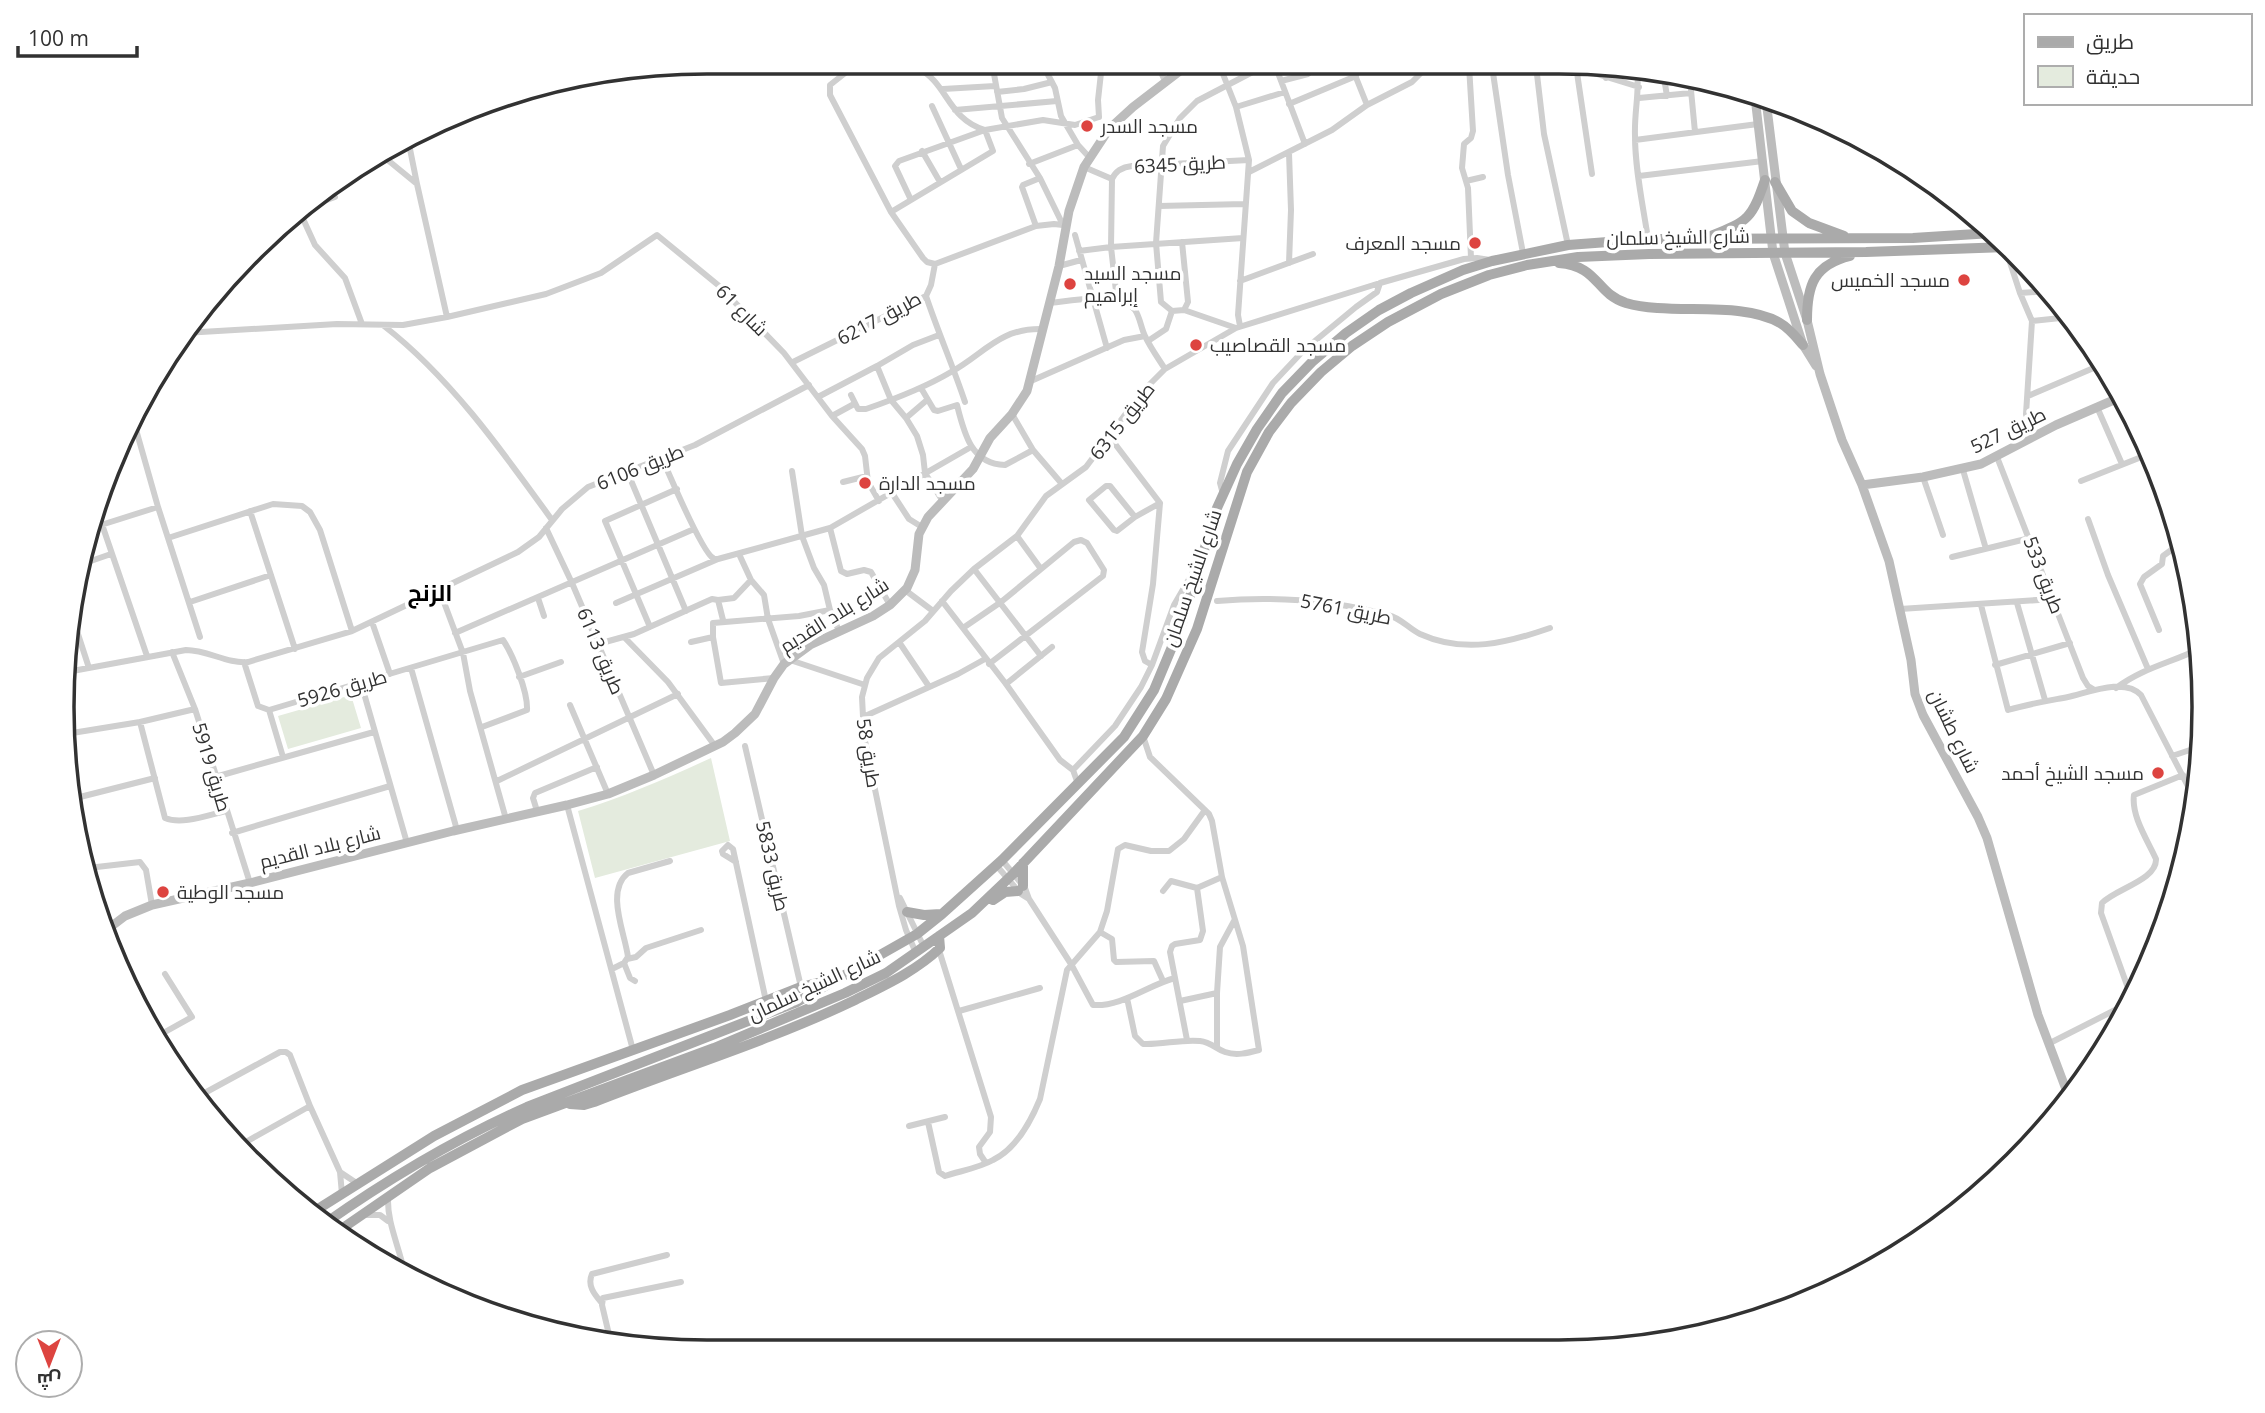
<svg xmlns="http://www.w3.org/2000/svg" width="2265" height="1413" font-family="'Open Sans',Cairo,sans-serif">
<rect width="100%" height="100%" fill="#fff"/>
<path fill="#e4ebde" d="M 351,695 L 361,728 L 288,749 L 278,716 Z
M 711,758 L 730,841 L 595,878 L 578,811 C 624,797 667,778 711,758 Z"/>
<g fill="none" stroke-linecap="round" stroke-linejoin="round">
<path stroke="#cfcfcf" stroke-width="6" d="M 859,62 L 830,85 L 830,95 L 891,212 L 923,258 L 927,262 L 935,264
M 884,62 C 895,63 907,63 917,68 C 948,82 946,118 985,130 L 993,151 L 891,212
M 992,63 L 1002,118 L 1040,178 L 1063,225
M 1046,63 L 1046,71 L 1055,88 L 1061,116 L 1078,145 L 1089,157
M 1157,64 L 1166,83
M 1219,64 L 1236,107 L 1249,160 L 1238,315 L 1240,326
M 1275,65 L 1305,144
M 1351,65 L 1367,105
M 1469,66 L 1473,131 L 1471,138 L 1464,144 L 1462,168 L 1468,188 L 1471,258
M 1492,66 L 1508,175 L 1523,253
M 1536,66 L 1544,134 L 1568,245
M 1576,66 L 1592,174
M 1574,67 L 1639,87
M 1605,67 L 1606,78
M 1637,67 C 1640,91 1634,112 1635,136 C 1635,170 1643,205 1648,239
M 1663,72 L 1667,96
M 1690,80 L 1695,132
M 1281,81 L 1308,74 L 1319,65
M 943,89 L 995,86
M 997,92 L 1024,89 L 1052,82
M 1639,98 L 1691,93
M 1289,104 L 1356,76
M 932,106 L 961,169
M 1236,107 L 1285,92
M 955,110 L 1057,101
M 1099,117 L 1098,100 L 1102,64
M 1635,140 L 1758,124
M 409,144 L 417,184
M 922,151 L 940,182
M 384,157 L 417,184 L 447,317
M 1029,164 L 1078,145
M 1084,167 L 1112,179
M 1249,172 L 1332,130 L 1367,105 L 1412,82 L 1429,65
M 1639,176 L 1763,161
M 1466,181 L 1483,177
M 911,200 L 895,166 L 899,161 L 985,130 L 1043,120 L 1075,125 L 1099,117
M 1159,206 L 1245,204
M 299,210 L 315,245 L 345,278 L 362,324
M 299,210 L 335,197
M 1036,226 L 1022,187 L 1023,185 L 1040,178
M 1075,235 L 1107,348
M 1182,242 L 1188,302 L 1184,310 L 1172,311 L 1161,302 L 1156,243 L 1163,146 L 1180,118 L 1197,101 L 1266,65
M 2005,247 L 2020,293 L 2032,321 L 2026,414 L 2030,438
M 1079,251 L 1111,247 L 1243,238
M 1289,263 L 1291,210 L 1289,153
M 935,264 L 1036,226 L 1054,224 L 1063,225
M 1059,266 L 1081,260
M 1240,281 L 1313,254
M 2020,293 L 2051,291
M 926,296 C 938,332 953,366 965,402
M 1117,300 L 1111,247 L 1112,179 C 1116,170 1123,167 1132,166 L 1249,160
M 1049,303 C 1070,301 1121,291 1135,310 C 1140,317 1141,328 1145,336 C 1150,347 1158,358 1165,369
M 1184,310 L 1236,328
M 2032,321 L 2070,317
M 384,326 C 450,377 503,452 552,520
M 184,333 L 337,324 L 403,325 L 447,317 L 546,294 L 601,273 L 657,235 L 718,285 L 784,353 L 832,416 L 862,449 L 865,456 L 868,482 L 879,501
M 1148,341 L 1166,329 L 1172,311
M 793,362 L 926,296 L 931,285 L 935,264
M 877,366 L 891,400 L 906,418 L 917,436 L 923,455 L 925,473 L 942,500
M 1031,381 L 1124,340 L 1145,336
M 921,388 L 934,410 L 938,411 L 957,405 C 964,433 971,464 1005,465 L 1033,450
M 851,395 L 858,409 L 866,409 C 895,399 924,388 951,372 C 984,354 999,328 1042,329
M 2028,396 L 2103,364
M 818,397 L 877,366 L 913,345 L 939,335
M 2097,407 L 2122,464
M 1012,414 L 1033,450 L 1062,484
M 832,416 L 854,404
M 906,418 L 927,400
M 135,426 L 158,507 L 200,637
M 1109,436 L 1160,503 L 1153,584 L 1142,652 L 1145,661 L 1152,665
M 1997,457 L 2083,678 L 2088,686 L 2093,689
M 662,458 C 669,474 702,552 713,558 C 714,559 716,559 718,559
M 1963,470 L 1986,549
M 627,471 L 686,611
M 792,471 L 802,536 L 814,568 L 824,585 L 830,610 L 839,631
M 1923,477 L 1943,535
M 2081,481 L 2149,454
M 843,482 L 867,476
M 892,493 L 909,519 L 922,527
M 1223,494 L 1220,483 L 1228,451 L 1273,383 L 1304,350 L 1356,307 L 1377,292 L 1380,283
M 95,504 L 147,656
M 250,511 L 295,649
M 1135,517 L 1110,486 L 1106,486 L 1089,500 L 1114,530 L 1117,531 L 1135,517 L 1160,503
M 2088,519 L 2108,575 L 2148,669
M 101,525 L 158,507
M 2175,525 L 2171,531 L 2183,556
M 546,528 L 572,583 L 654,775
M 830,528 L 841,571 L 847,574 L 864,570 L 871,572 L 890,605
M 1017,536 L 1041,569
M 168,538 L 273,504 L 302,506 L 310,512 L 320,530 L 352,631
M 739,554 L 751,580 L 764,595 L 768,619 L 784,664
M 1952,557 L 2030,538
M 85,563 L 111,554
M 974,569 L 1041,656
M 439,589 L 463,653 L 470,691 L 506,819
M 905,590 L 933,611
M 538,598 L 544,616
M 718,600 L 734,598 L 751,580
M 942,601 L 1006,684 L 1060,760 L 1073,770 L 1078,784
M 1217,601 C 1275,596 1332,600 1388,615 C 1401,618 1409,629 1420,634 C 1464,654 1507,643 1550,628
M 190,602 L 271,575
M 616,603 L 718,559 L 830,528 L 971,447
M 2017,603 L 2045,700
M 1981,605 L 2008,710 C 2028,704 2047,701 2068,697 C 2087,693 2125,677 2141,695 L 2194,798
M 1900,609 L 2053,599
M 372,622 L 390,674
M 75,625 L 89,668
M 650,627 L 605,521 L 677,489
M 963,628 L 1001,602 L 1074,542 L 1081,540 L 1087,543 L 1104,570 L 1103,576 L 989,664
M 2159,630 L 2140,584 L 2144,577 L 2162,564 L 2163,556 L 2178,545
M 455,633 L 694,529
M 624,637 L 668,682 L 715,746
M 691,642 L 713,637
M 899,642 L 928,685
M 598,644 L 634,634 L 712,599 L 718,600 L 723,620
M 172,652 L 195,709 L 250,883
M 790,660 L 865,685
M 244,662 L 258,706 L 269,710
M 1995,665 L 2070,643
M 411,668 L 457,830
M 67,672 L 186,650 C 208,650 227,664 248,662 L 352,631 L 518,552 L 539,537 L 562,509 L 588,487 L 695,445 L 809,385
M 519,677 L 561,662
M 774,678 L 721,683 L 713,637 L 713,623 L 799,616 L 830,610
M 361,683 L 407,843
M 1006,684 L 1052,647
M 2116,688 C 2143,668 2170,663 2199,649
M 570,705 L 608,794
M 269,710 L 503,640 C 513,655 528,692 527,710 L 482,727
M 269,710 L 283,757
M 863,717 L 958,674 L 985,659
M 140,722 L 165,818 C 182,825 208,815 226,811
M 66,734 L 140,722 L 195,709
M 745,746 L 801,987
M 2172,756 L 2202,746
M 1073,770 L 1115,726 L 1141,687 L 1152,665 L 1174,605 L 1196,567
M 215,777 L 374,732
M 497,781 L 678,694
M 76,798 L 155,778
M 567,805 L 633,1050
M 537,811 L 533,798 L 535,793 L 597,767
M 232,833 L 390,786
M 1002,860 L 1025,888 L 1029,899 L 1071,964 L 1093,1005 C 1122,1007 1148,985 1175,978
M 736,862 L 723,854 L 722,851 L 728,845 L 733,849 L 766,1001
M 996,865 L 1021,894 L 1029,899
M 88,868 L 140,862 L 146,870 L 152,905
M 1163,891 L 1171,881 L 1197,888 L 1222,877
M 900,898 L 924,947
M 1100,932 L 1112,939 L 1114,960 L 1116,962 L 1154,961 L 1163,981
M 939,950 L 991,1117 L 990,1132 L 979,1147 L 980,1154 L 986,1163
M 916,953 L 906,930 L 899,906 L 864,736 L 862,697 L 867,678 L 879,658 L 925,621 L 951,591 L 974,569 L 1017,536 L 1046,496 L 1086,467 L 1142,392 L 1165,369 L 1236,328 L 1380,283 L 1464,259 L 1477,258 L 1490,260
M 627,959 L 636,957 L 646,948 L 701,930
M 624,963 L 630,978 L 635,981
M 612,969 L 624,963 L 628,957 C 625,933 605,891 628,873 L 670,861
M 1127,998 L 1135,1036 L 1143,1044 C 1162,1045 1181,1039 1200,1041 C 1211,1042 1216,1049 1225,1052 C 1236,1056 1248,1053 1259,1050 L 1243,946 L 1222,877 L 1212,821 L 1209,814 L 1150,757 L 1143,736
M 1180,1001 L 1217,993
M 959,1011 L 1040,988
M 156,1037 L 192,1017 L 165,974
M 1187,1040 L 1170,952 L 1172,946 L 1175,944 L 1200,940 L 1203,931 L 1197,888
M 2048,1044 L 2119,1008 L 2126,1000 L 2128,988 L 2101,913 L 2102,903 C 2115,889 2157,880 2156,859 C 2148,841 2131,816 2134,795 L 2183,775
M 1217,1046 L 1217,993 L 1220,947 L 1234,921
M 199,1096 L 280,1052 L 286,1052 L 290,1055 L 310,1106
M 928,1122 L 939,1172 L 945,1176 C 960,1171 979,1168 993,1160 C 1016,1149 1031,1121 1040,1099 L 1067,970 L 1100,932 L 1107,911 L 1118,849 L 1125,845 L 1151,851 L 1169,851 L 1184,839 L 1205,810
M 909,1126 L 945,1117
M 244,1143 L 310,1106 L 340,1172 L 342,1194
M 340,1172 L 358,1184
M 388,1197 C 387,1223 399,1246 404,1271
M 367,1215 L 380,1215 L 388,1221
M 601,1302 C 594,1294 587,1285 592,1274 L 667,1255
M 611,1343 L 602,1305 L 603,1298 L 681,1282"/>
<path stroke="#bcbcbc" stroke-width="9" d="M 1755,97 L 1773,253 L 1803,345 L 1816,366
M 1766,100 L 1785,253 L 1807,320 L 1820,374 L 1842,440 L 1862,485 L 1889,561 L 1911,660 L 1915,694 L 1923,715 L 1978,817 L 1987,838 L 2038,1015 L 2070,1100
M 1862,485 L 1923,477 L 1981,464 L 2056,425 L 2123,396
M 104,932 L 125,916 L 152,905 L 250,883 L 453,831 L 567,805 L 608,794 L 654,775 L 723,742 L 735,733 L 755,714 L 774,678 L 784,664 L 810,645 L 873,616 L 890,605 L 907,588 L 915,570 L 919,534 L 928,517 L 973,469 L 990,438 L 1012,414 L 1027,391 L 1059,266 L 1069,211 L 1084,167 L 1109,129 L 1133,107 L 1189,64"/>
<path stroke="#aaa" stroke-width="10" d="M 1775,182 L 1792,211 L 1809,223 L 1844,236
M 1711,236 C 1749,221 1752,218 1765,180
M 1559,263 C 1599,266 1595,293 1626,303 C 1670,316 1741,300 1780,323 C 1789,328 1796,337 1803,345
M 1807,320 C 1807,285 1814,265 1850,256
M 1023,863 L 1023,886
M 993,900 L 1005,892 L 1018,891
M 907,912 L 924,915 L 941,914
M 570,1104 L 584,1105 L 594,1102 C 680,1068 769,1041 853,1001 C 883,986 915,972 940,948 L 939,936
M 310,1214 L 434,1136 L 522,1090 L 730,1015 L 801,987 L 833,979
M 324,1224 C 388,1179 455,1139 527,1107 L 797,1002 L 917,934 L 942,914 L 1002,860 L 1124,737 L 1154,690 L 1182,623 L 1217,508 L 1237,464 L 1257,429 L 1282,393 L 1312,362 L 1346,333 L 1379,310 L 1411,293 L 1463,270 L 1492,261 L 1568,245 L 1648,239 L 1913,238 L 1992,233
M 337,1232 L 430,1168 L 522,1119 L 714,1048 L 845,993 L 886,973 L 972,913 L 1013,874 L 1143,736 L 1166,699 L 1197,629 L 1247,472 L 1269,432 L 1291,403 L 1321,372 L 1352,346 L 1388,322 L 1441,294 L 1489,275 L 1527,265 L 1578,257 L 1649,254 L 1866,252 L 2007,247"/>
</g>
<g fill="#dd4440" stroke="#fff" stroke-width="2.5">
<circle cx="1087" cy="126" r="7"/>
<circle cx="1475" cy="243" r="7"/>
<circle cx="1964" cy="280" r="7"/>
<circle cx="1070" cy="284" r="7"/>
<circle cx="1196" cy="345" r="7"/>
<circle cx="865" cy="483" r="7"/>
<circle cx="2158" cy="773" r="7"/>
<circle cx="163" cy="892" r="7"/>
</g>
<g text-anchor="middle" stroke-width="7" stroke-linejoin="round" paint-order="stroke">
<g font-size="19" fill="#323232" stroke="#fff" text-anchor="start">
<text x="1101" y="133">مسجد السدر</text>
<text x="1461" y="250" text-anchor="end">مسجد المعرف</text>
<text x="1084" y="280">مسجد السيد<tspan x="1084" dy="22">إبراهيم</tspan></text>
<text x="1950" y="287" text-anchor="end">مسجد الخميس</text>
<text x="1210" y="352">مسجد القصاصيب</text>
<text x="879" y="490">مسجد الدارة</text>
<text x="2144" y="780" text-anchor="end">مسجد الشيخ أحمد</text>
<text x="177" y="899">مسجد الوطية</text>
</g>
<g font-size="19" fill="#323232" stroke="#fff">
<text transform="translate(1180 164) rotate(-3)" y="7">طريق 6345</text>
<text transform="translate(1678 237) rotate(-1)" y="7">شارع الشيخ سلمان</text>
<text transform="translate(742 310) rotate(45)" y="7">شارع 61</text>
<text transform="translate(879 318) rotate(-28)" y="7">طريق 6217</text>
<text transform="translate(1122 421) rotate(-52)" y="7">طريق 6315</text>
<text transform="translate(2008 430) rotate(-26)" y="7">طريق 527</text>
<text transform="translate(640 467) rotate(-22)" y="7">طريق 6106</text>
<text transform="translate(2044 575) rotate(69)" y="7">طريق 533</text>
<text transform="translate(1192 578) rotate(-71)" y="7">شارع الشيخ سلمان</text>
<text transform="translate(1346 609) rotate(11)" y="7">طريق 5761</text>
<text transform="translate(834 615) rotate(-32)" y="7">شارع بلاد القديم</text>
<text transform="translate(601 651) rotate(67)" y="7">طريق 6113</text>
<text transform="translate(342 688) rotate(-16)" y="7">طريق 5926</text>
<text transform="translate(1954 731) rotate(64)" y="7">شارع طشان</text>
<text transform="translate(869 753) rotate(81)" y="7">طريق 58</text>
<text transform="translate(212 767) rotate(73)" y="7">طريق 5919</text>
<text transform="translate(320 847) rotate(-14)" y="7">شارع بلاد القديم</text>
<text transform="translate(773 866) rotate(77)" y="7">طريق 5833</text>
<text transform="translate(814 985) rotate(-25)" y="7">شارع الشيخ سلمان</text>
</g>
<g font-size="23" font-weight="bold" fill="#000" stroke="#fff">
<text x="430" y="601">الزنج</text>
</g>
</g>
<path d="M0 0H2265V1413H0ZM707 74H1559A633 633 0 0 1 2192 707V707A633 633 0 0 1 1559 1340H707A633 633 0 0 1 74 707V707A633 633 0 0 1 707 74Z" fill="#fff" fill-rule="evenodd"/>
<path fill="none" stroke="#323232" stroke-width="3.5" d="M707 74H1559A633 633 0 0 1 2192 707V707A633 633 0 0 1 1559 1340H707A633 633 0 0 1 74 707V707A633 633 0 0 1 707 74Z"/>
<rect x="2024" y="14" width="228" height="91" fill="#ffffff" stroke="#adadad" stroke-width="2"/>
<rect x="2038" y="37" width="35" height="10" fill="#aaaaaa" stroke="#adadad" stroke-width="2"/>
<text x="2086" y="49" font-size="21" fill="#323232">طريق</text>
<rect x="2038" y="66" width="35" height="21" fill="#e4ebde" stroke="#adadad" stroke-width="2"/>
<text x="2086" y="84" font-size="21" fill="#323232">حديقة</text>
<g transform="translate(49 1364) rotate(180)"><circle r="33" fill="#ffffff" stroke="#adadad" stroke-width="2"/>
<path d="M0-5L12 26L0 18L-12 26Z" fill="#dd4440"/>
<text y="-10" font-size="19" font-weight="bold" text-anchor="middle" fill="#323232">ش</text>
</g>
<path d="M18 46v10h119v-10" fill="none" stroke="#323232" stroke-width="3.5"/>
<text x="28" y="46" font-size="21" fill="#323232" stroke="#ffffff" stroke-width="5" paint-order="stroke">100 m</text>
</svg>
